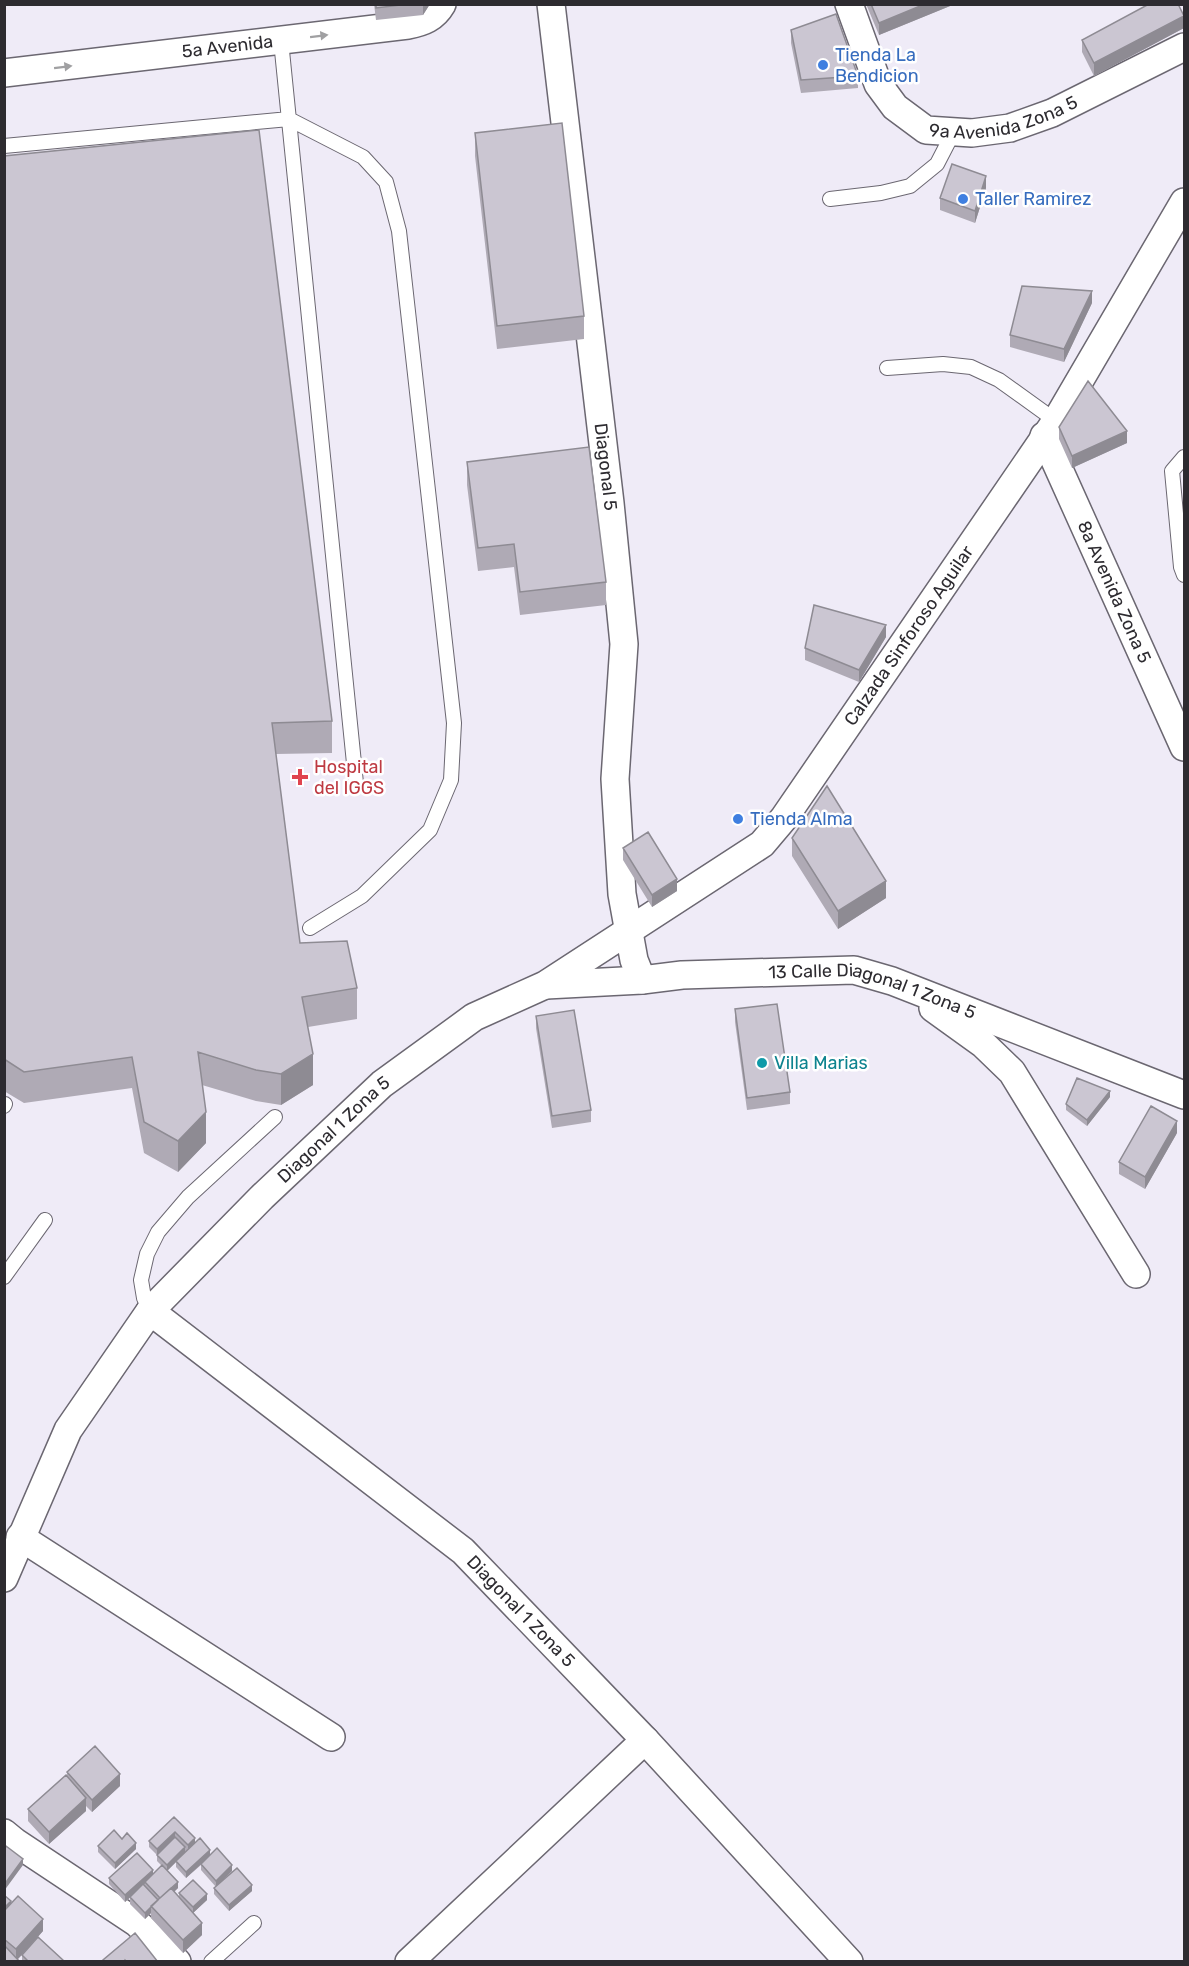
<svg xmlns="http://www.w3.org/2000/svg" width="1189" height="1966" font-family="Rubik,sans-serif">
<rect width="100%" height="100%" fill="#efebf7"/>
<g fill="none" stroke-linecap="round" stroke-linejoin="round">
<defs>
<path id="service" d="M 281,41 L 356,783
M 4,146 L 289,119 L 363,157 L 386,182 L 399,231 L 454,723 L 451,780 L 430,830 L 362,896 L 310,928
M 830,199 L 881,193 L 910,186 L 937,164 L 953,133
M 887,368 L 943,364 L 971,367 L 999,380 L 1056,421
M 1184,457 L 1172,471 L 1181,567 L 1184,575
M 4,1106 L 5,1104
M 4,1277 L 45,1220
M 150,1311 L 144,1298 L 141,1280 L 147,1254 L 158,1232 L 188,1197 L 275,1117
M 211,1962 L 254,1923"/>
<g id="minor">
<path id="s1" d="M 551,4 L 610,503 L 624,644 L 615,779 L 622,894 L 634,960 L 642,980"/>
<path id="s2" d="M 849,4 L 878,84 L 895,107 L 926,130 L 972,133 L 1010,128 L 1052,113 L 1184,47"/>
<path id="s3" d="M 4,73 L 408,25 C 423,22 434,18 442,4"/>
<path id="s4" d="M 1044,436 L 1184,747"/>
<path id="s5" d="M 546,985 L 642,980 L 682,975 L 854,970 L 892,981 L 1184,1095"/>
<path d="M 933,1008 L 983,1044 L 1012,1072 L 1136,1274"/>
<path id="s6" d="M 150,1311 L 463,1551 L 645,1740 L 849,1962"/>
<path d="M 20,1537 L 331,1737"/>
<path id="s7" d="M 4,1578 L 68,1430 L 150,1311 L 262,1197 L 382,1084 L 474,1017 L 545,985 L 762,844 L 784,818 L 1056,421 L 1184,202"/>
<path d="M 4,1833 L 15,1842 L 137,1923 L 177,1962"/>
<path d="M 409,1962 L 645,1740"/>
</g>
</defs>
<use href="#service" stroke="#6b6771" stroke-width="16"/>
<use href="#minor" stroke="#6b6771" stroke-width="30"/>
<use href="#service" stroke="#fff" stroke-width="14"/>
<use href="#minor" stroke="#fff" stroke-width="27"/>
</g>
<path fill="#afaab5" d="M 374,4 L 430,4 L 423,15 L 376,20 Z
M 866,4 L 955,4 L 879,35 Z
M 1143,4 L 1178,4 L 1184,28 L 1094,76 L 1082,52 L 1082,40 L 1144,7 Z
M 791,30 L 858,76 L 858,88 L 801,93 L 791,43 Z
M 475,133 L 584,316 L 584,339 L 497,349 L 475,156 Z
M 4,156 L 332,721 L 332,753 L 276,754 L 300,943 L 357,988 L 357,1019 L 308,1027 L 313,1085 L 281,1105 L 256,1101 L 202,1085 L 206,1143 L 178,1172 L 144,1153 L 132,1088 L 24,1103 L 4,1091 Z
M 986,188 L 975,223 L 940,210 L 940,198 Z
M 1092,303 L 1064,362 L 1010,347 L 1010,335 Z
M 1059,427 L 1127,443 L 1072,468 L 1059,439 Z
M 467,462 L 606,582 L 606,605 L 520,615 L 514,567 L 478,571 L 467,485 Z
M 886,637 L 859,682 L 805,660 L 805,648 Z
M 792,838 L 886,898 L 838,929 L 792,856 Z
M 623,848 L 677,891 L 652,907 L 623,860 Z
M 735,1009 L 790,1092 L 790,1104 L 747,1110 L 735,1022 Z
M 536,1016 L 591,1110 L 591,1122 L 552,1128 L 536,1028 Z
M 1110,1097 L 1087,1126 L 1066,1110 L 1066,1104 Z
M 1177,1133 L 1145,1189 L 1119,1174 L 1119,1162 Z
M 67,1772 L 120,1786 L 92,1812 L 86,1806 L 86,1811 L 49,1844 L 28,1821 L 28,1809 L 67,1776 Z
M 174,1817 L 195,1843 L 232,1871 L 220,1883 L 252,1891 L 229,1911 L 214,1894 L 214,1888 L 216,1887 L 201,1870 L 201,1865 L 186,1878 L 176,1867 L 176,1862 L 167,1871 L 178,1888 L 174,1892 L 179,1898 L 179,1893 L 207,1900 L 193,1913 L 202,1935 L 183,1953 L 151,1918 L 151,1913 L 145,1919 L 130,1904 L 130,1897 L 132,1896 L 125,1902 L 109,1884 L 109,1878 L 153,1874 L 162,1866 L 157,1861 L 157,1855 L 149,1847 L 149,1841 Z
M 122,1839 L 136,1849 L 115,1869 L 98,1852 L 98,1846 Z
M 4,1895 L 11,1904 L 43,1931 L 24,1953 L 64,1962 L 22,1962 L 22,1955 L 18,1959 L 4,1962 Z"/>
<path fill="#8e8b93" d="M 423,4 L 430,4 L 423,15 Z
M 925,4 L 955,4 L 879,35 L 879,23 Z
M 1184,16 L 1184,28 L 1094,76 L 1094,63 Z
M 986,176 L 986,188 L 975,223 L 975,211 Z
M 1092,291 L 1092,303 L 1064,362 L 1064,349 Z
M 1127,431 L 1127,443 L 1072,468 L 1072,456 Z
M 886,625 L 886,637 L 859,682 L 859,670 Z
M 677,879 L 677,891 L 652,907 L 652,895 Z
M 886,881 L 886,898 L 838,929 L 838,911 Z
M 313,1054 L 313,1085 L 281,1105 L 281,1074 Z
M 1110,1091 L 1110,1097 L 1087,1126 L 1087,1120 Z
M 206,1112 L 206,1143 L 178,1172 L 178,1141 Z
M 1177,1121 L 1177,1133 L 1145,1189 L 1145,1177 Z
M 120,1774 L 120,1786 L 92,1812 L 92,1800 Z
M 86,1798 L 86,1811 L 49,1844 L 49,1832 Z
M 175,1832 L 175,1838 L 157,1855 L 157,1849 Z
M 195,1838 L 195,1844 L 188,1851 L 188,1845 Z
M 136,1843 L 136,1849 L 115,1869 L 115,1863 Z
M 185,1847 L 185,1853 L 167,1871 L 167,1865 Z
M 210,1850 L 210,1856 L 186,1878 L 186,1872 Z
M 23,1859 L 23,1865 L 4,1891 L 4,1885 Z
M 232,1865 L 232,1871 L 216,1887 L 216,1881 Z
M 153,1870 L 153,1876 L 125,1902 L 125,1895 Z
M 178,1882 L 178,1888 L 161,1904 L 161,1898 Z
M 252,1885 L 252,1891 L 229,1911 L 229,1905 Z
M 207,1894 L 207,1900 L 193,1913 L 193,1907 Z
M 11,1901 L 11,1907 L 4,1914 L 4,1908 Z
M 151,1907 L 151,1913 L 145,1919 L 145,1913 Z
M 43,1919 L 43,1931 L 16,1961 L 16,1949 Z
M 202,1923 L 202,1935 L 183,1953 L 183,1940 Z"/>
<path fill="#cbc6d2" stroke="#8e8b93" stroke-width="1.5" d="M 376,4 L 409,4 L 376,8 Z
M 871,4 L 925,4 L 879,23 Z
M 1149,4 L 1178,4 L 1184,16 L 1094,63 L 1082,40 Z
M 836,14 L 858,76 L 801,80 L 791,30 Z
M 562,123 L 584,316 L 497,326 L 475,133 Z
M 259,130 L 332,721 L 272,723 L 300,943 L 347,941 L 357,988 L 302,997 L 313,1054 L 281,1074 L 256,1070 L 198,1052 L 206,1112 L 178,1141 L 144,1122 L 132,1057 L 24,1072 L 4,1059 L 4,156 Z
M 952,164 L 986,176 L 975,211 L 940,198 Z
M 1022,286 L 1092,291 L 1064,349 L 1010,335 Z
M 1088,381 L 1127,431 L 1072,456 L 1059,427 Z
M 589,447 L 606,582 L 520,592 L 514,544 L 478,548 L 467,462 Z
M 814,605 L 886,625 L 859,670 L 805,648 Z
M 827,786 L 886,881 L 838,911 L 792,838 Z
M 648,832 L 677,879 L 652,895 L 623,848 Z
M 777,1004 L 790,1092 L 747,1098 L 735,1009 Z
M 574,1010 L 591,1110 L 552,1116 L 536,1016 Z
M 1077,1078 L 1110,1091 L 1087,1120 L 1066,1104 Z
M 1151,1106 L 1177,1121 L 1145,1177 L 1119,1162 Z
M 95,1746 L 120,1774 L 92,1800 L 67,1772 Z
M 66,1775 L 86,1798 L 49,1832 L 28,1809 Z
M 174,1817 L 195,1838 L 188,1845 L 175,1832 L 157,1849 L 149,1841 Z
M 114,1830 L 122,1839 L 127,1833 L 136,1843 L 115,1863 L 98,1846 Z
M 175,1837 L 185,1847 L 167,1865 L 157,1855 Z
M 200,1838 L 210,1850 L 186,1872 L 176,1861 Z
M 6,1846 L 23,1859 L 4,1885 L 4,1849 Z
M 217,1848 L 232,1865 L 216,1881 L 201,1864 Z
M 137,1853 L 153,1870 L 125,1895 L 109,1878 Z
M 162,1865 L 178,1882 L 160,1898 L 145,1882 Z
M 237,1868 L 252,1885 L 229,1905 L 214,1888 Z
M 193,1880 L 207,1894 L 193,1907 L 179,1893 Z
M 143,1884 L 158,1900 L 145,1913 L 130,1897 Z
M 171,1888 L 202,1923 L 183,1940 L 151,1906 Z
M 4,1895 L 11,1901 L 4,1908 Z
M 18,1896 L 43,1919 L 16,1949 L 4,1939 L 4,1911 Z
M 135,1933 L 158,1962 L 127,1962 L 125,1960 L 124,1962 L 104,1962 L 103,1960 Z
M 38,1937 L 64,1961 L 63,1962 L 29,1962 L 22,1955 Z
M 4,1945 L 20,1962 L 4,1962 Z"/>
<defs><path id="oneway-solid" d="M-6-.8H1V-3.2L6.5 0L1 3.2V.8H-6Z" transform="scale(1.5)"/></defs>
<g fill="#a0a0a2">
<use href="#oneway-solid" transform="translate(319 36) rotate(-7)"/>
<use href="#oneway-solid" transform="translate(63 67) rotate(-7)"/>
</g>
<g fill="#3f7fe0" stroke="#fff" stroke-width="2">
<circle cx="823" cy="65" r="6"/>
<circle cx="963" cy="199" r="6"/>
<circle cx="738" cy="819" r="6"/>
</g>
<path fill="#e0444e" stroke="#fff" stroke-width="2" d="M297 768h6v6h6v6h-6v6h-6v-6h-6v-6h6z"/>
<circle fill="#0f9aa8" stroke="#fff" stroke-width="2" cx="762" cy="1063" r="6"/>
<g text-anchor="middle" stroke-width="5" stroke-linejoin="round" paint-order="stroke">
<g font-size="18" fill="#2d2b30" stroke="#fff">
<text dy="6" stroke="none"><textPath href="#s3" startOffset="225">5a Avenida</textPath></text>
<text dy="6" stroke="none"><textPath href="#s2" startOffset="232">9a Avenida Zona 5</textPath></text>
<text dy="6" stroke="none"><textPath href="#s1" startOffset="466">Diagonal 5</textPath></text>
<text dy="6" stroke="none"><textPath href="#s4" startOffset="171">8a Avenida Zona 5</textPath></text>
<text dy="6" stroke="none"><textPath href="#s7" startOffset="1336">Calzada Sinforoso Aguilar</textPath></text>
<text dy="6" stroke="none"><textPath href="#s5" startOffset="330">13 Calle Diagonal 1 Zona 5</textPath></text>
<text dy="6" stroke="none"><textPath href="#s7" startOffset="564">Diagonal 1 Zona 5</textPath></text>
<text dy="6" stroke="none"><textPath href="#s6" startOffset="478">Diagonal 1 Zona 5</textPath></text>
</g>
<g font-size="18" fill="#366cbe" stroke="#fff" text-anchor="start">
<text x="835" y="61">Tienda La<tspan x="835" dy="21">Bendicion</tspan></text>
<text x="975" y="205">Taller Ramirez</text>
<text x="750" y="825">Tienda Alma</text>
</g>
<g font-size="18" fill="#be3a42" stroke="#fff" text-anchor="start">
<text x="314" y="773">Hospital<tspan x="314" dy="21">del IGGS</tspan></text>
</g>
<g font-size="18" fill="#0d838f" stroke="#fff" text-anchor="start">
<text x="774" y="1069">Villa Marias</text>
</g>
</g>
<rect width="1189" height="1966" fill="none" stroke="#2d2b30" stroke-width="12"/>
</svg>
